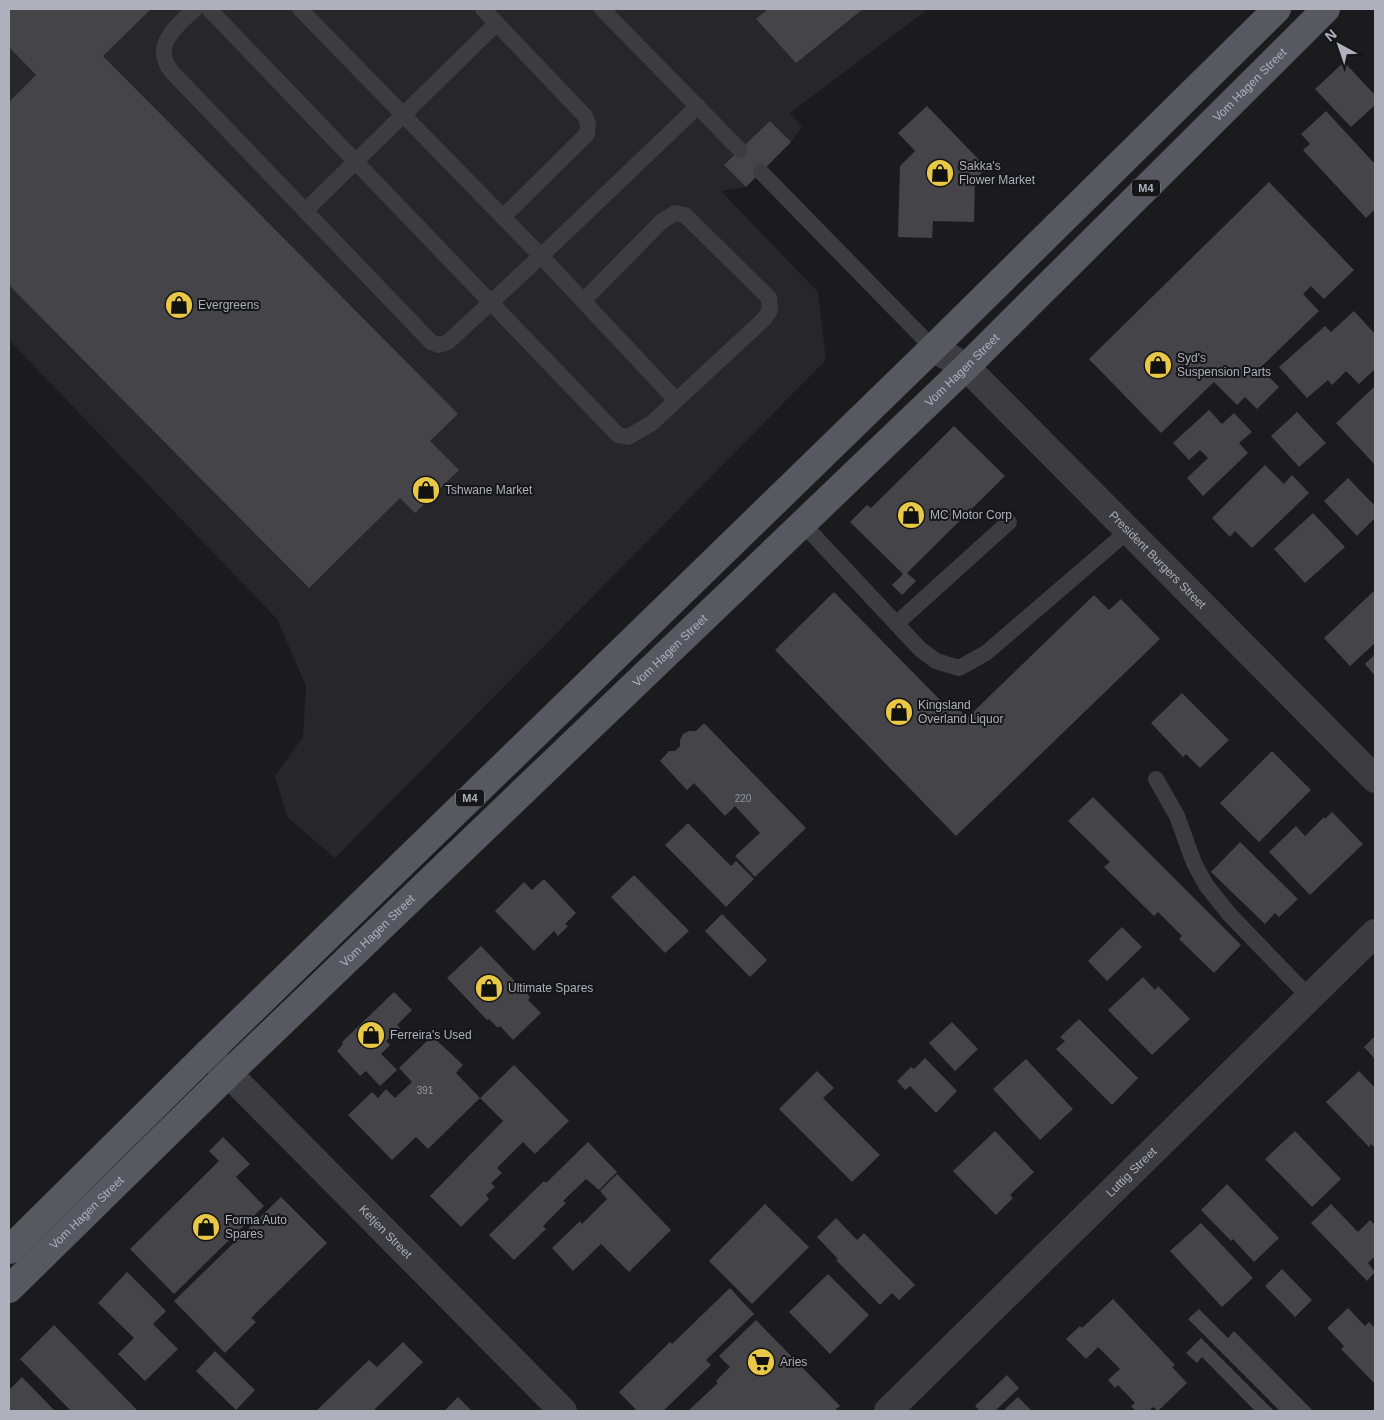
<svg xmlns="http://www.w3.org/2000/svg" width="1384" height="1420" font-family="Helvetica,sans-serif">
<rect width="100%" height="100%" fill="#1b1a1c"/>
<path fill="#272629" d="M 9,9 L 928,9 L 790,113 L 802,127 L 791,142 L 746,187 L 721,191 L 818,292 L 826,360 L 335,858 L 287,817 L 275,776 L 303,737 L 306,686 L 277,619 L 9,340 Z"/>
<path fill="#454549" d="M 9,9 L 151,9 L 103,56 L 458,414 L 430,441 L 459,470 L 415,513 L 400,498 L 309,588 L 9,285 L 9,102 L 36,75 L 9,47 Z
M 768,9 L 863,9 L 796,63 L 756,19 Z
M 1344,62 L 1375,95 L 1375,105 L 1351,127 L 1315,89 Z
M 927,106 L 987,168 L 975,179 L 974,222 L 933,221 L 932,238 L 898,237 L 900,166 L 915,151 L 898,133 Z
M 1326,111 L 1375,164 L 1375,209 L 1366,218 L 1303,150 L 1310,144 L 1301,134 Z
M 770,121 L 791,142 L 746,187 L 724,165 Z
M 1269,182 L 1354,270 L 1324,299 L 1311,286 L 1303,294 L 1319,311 L 1260,368 L 1279,387 L 1257,409 L 1245,397 L 1237,405 L 1214,382 L 1161,433 L 1089,359 Z
M 1354,311 L 1375,334 L 1375,369 L 1359,384 L 1346,371 L 1332,385 L 1328,380 L 1307,398 L 1279,367 L 1325,326 L 1331,332 Z
M 1375,386 L 1375,465 L 1336,423 Z
M 1209,410 L 1222,424 L 1234,413 L 1252,432 L 1239,443 L 1248,453 L 1203,496 L 1187,478 L 1208,458 L 1200,450 L 1189,460 L 1173,443 Z
M 1297,412 L 1326,443 L 1299,467 L 1271,436 Z
M 954,426 L 1005,476 L 907,573 L 916,581 L 902,595 L 892,585 L 903,574 L 850,522 L 867,505 L 871,508 Z
M 1265,465 L 1284,484 L 1292,475 L 1309,493 L 1252,548 L 1235,531 L 1230,537 L 1212,518 Z
M 1348,478 L 1375,506 L 1375,518 L 1357,536 L 1324,501 Z
M 1313,513 L 1345,547 L 1305,583 L 1274,549 Z
M 1375,590 L 1375,643 L 1350,666 L 1324,638 Z
M 834,592 L 946,706 L 951,701 L 967,718 L 1094,595 L 1109,610 L 1121,599 L 1160,639 L 956,836 L 775,650 Z
M 1375,654 L 1375,676 L 1365,664 Z
M 1182,693 L 1229,740 L 1200,768 L 1186,754 L 1183,757 L 1151,723 Z
M 704,723 L 806,828 L 755,877 L 735,856 L 760,833 L 735,806 L 725,816 L 694,783 L 687,790 L 660,761 L 669,751 L 675,751 L 680,746 L 680,740 L 683,734 L 689,731 L 696,731 Z
M 1272,751 L 1311,790 L 1259,842 L 1220,803 Z
M 1093,797 L 1241,945 L 1214,973 L 1179,939 L 1182,936 L 1158,912 L 1154,916 L 1104,867 L 1110,862 L 1068,821 Z
M 1332,812 L 1363,844 L 1310,895 L 1269,852 L 1296,826 L 1305,836 L 1324,817 L 1325,819 Z
M 688,823 L 731,866 L 736,861 L 754,879 L 726,907 L 665,845 Z
M 1240,842 L 1298,899 L 1279,917 L 1275,913 L 1265,924 L 1211,872 Z
M 634,875 L 689,931 L 665,953 L 611,897 Z
M 544,879 L 576,913 L 565,924 L 568,926 L 558,936 L 554,931 L 534,951 L 495,911 L 524,882 L 532,890 Z
M 722,914 L 767,960 L 750,977 L 705,931 Z
M 1122,927 L 1142,947 L 1107,981 L 1088,961 Z
M 481,946 L 530,997 L 528,1000 L 541,1013 L 513,1040 L 500,1026 L 498,1028 L 489,1019 L 487,1020 L 447,978 Z
M 1143,977 L 1155,990 L 1158,986 L 1190,1019 L 1152,1055 L 1108,1010 Z
M 394,992 L 412,1010 L 397,1025 L 400,1028 L 386,1041 L 390,1045 L 381,1054 L 397,1070 L 380,1086 L 366,1071 L 360,1076 L 337,1051 L 343,1044 L 342,1042 Z
M 1079,1019 L 1138,1078 L 1112,1105 L 1056,1049 L 1065,1041 L 1060,1037 Z
M 952,1022 L 978,1049 L 955,1071 L 929,1043 Z
M 432,1036 L 463,1065 L 456,1073 L 480,1098 L 428,1149 L 416,1137 L 392,1160 L 348,1115 L 372,1092 L 378,1098 L 386,1089 L 395,1098 L 412,1082 L 399,1068 Z
M 1375,1036 L 1375,1059 L 1364,1047 Z
M 925,1058 L 957,1091 L 936,1113 L 910,1086 L 905,1090 L 897,1081 L 911,1067 L 914,1069 Z
M 1026,1059 L 1073,1109 L 1040,1140 L 993,1089 Z
M 514,1065 L 569,1121 L 535,1154 L 523,1142 L 497,1168 L 502,1173 L 491,1183 L 495,1187 L 486,1195 L 489,1199 L 461,1227 L 430,1196 L 503,1121 L 480,1098 Z
M 817,1071 L 834,1088 L 823,1098 L 880,1155 L 852,1182 L 779,1109 Z
M 1359,1071 L 1375,1088 L 1375,1148 L 1371,1144 L 1369,1147 L 1326,1102 Z
M 995,1131 L 1034,1172 L 1010,1195 L 1013,1198 L 996,1215 L 953,1171 Z
M 1295,1131 L 1341,1179 L 1312,1207 L 1265,1159 Z
M 223,1137 L 250,1164 L 236,1177 L 264,1206 L 174,1294 L 130,1249 L 219,1161 L 209,1151 Z
M 588,1142 L 617,1172 L 599,1190 L 586,1179 L 563,1201 L 566,1203 L 543,1226 L 546,1229 L 514,1260 L 489,1235 L 544,1181 L 546,1183 Z
M 617,1174 L 671,1230 L 629,1272 L 601,1244 L 573,1271 L 552,1248 L 580,1221 L 582,1224 L 607,1199 L 600,1191 Z
M 1227,1184 L 1279,1238 L 1254,1262 L 1233,1239 L 1231,1241 L 1201,1210 Z
M 281,1197 L 327,1243 L 251,1318 L 256,1322 L 225,1353 L 174,1301 Z
M 765,1204 L 809,1247 L 752,1304 L 709,1261 Z
M 1331,1204 L 1358,1232 L 1370,1220 L 1375,1225 L 1375,1256 L 1368,1263 L 1375,1272 L 1367,1281 L 1311,1223 Z
M 836,1218 L 857,1240 L 864,1233 L 915,1285 L 899,1300 L 892,1293 L 880,1305 L 836,1260 L 838,1259 L 817,1237 Z
M 1201,1223 L 1253,1278 L 1222,1307 L 1170,1251 Z
M 1282,1269 L 1312,1300 L 1295,1317 L 1265,1286 Z
M 127,1272 L 166,1311 L 153,1324 L 178,1349 L 145,1381 L 118,1354 L 134,1338 L 98,1303 Z
M 828,1274 L 869,1315 L 830,1354 L 789,1312 Z
M 730,1288 L 754,1314 L 706,1360 L 711,1365 L 663,1411 L 637,1411 L 619,1392 L 670,1342 L 672,1344 Z
M 1113,1299 L 1175,1365 L 1172,1367 L 1187,1383 L 1158,1411 L 1153,1407 L 1149,1411 L 1136,1411 L 1131,1406 L 1135,1403 L 1118,1385 L 1115,1388 L 1108,1380 L 1120,1369 L 1098,1347 L 1086,1359 L 1066,1339 L 1080,1326 L 1082,1328 Z
M 1348,1308 L 1365,1326 L 1369,1322 L 1375,1328 L 1375,1384 L 1341,1349 L 1344,1346 L 1327,1328 Z
M 1199,1309 L 1228,1338 L 1234,1331 L 1313,1411 L 1280,1411 L 1188,1319 Z
M 756,1320 L 840,1406 L 834,1411 L 688,1411 L 718,1383 L 716,1381 L 730,1367 L 719,1356 Z
M 54,1325 L 138,1411 L 71,1411 L 20,1359 Z
M 1201,1338 L 1274,1411 L 1255,1411 L 1202,1357 L 1197,1363 L 1186,1353 Z
M 403,1342 L 423,1362 L 373,1411 L 316,1411 L 369,1360 L 377,1367 Z
M 215,1351 L 255,1390 L 236,1410 L 196,1371 Z
M 1007,1375 L 1019,1388 L 995,1411 L 980,1411 L 975,1406 Z
M 22,1377 L 55,1411 L 9,1411 L 9,1390 Z
M 458,1397 L 472,1411 L 444,1411 Z
M 1018,1397 L 1032,1411 L 1003,1411 Z"/>
<g fill="none" stroke-linecap="round" stroke-linejoin="round">
<path stroke="#3c3c41" stroke-width="16" d="M 195,9 C 182,21 156,41 166,62 C 167,66 170,69 172,72 L 431,342 L 439,345 L 448,342 L 541,256 L 676,400
M 209,9 L 618,435 L 628,437 L 652,423 L 764,319 L 770,310 L 769,298 L 685,215 L 675,213 L 662,221 L 583,301
M 300,9 L 541,256 L 698,106
M 483,9 L 585,116 L 588,124 L 587,134 L 503,217
M 602,9 L 740,150
M 761,172 L 933,348
M 305,211 L 497,23
M 802,523 L 920,649 L 936,661 L 959,668 L 986,653 L 1128,531
M 896,624 L 1009,522
M 1156,779 L 1177,816 L 1194,863 L 1206,885 L 1230,915 L 1310,998"/>
<g stroke="#3c3c41" stroke-width="28">
<path id="s1" d="M 933,348 L 966,367 L 1375,779"/>
<path id="s2" d="M 208,1053 L 563,1411"/>
<path id="s3" d="M 888,1411 L 1375,933"/>
</g>
<g stroke="#585860" stroke-width="28">
<path d="M 9,1250 L 208,1053 L 933,348 L 1277,9"/>
<path id="s4" d="M 9,1289 L 228,1074 L 966,367 L 1326,9"/>
</g>
</g>
<defs>
<symbol id="shop-disc" viewBox="-11 -11 22 22"><circle r="9.5" fill="#e8c846" stroke="#161518"/><path d="M-5-2.5h2.3a2.7 3.5 0 0 1 5.4 0H5L5.5 6h-11ZM-1.5-2.5h3a1.5 2.3 0 0 0-3 0Z" fill="#111"/></symbol>
<symbol id="supermarket-disc" viewBox="-11 -11 22 22"><circle r="9.5" fill="#e8c846" stroke="#161518"/><path d="M-6-5.5h2.5l.6 2H6L4.5 2H-2.5L-4.4-4H-6ZM-1.5 3.2a1.3 1.3 0 1 0 .1 0ZM3 3.2a1.3 1.3 0 1 0 .1 0Z" fill="#111"/></symbol>
</defs>
<g fill-rule="evenodd">
<use href="#shop-disc" x="924" y="157" width="32" height="32"/>
<use href="#shop-disc" x="163" y="289" width="32" height="32"/>
<use href="#shop-disc" x="1142" y="349" width="32" height="32"/>
<use href="#shop-disc" x="410" y="474" width="32" height="32"/>
<use href="#shop-disc" x="895" y="499" width="32" height="32"/>
<use href="#shop-disc" x="883" y="696" width="32" height="32"/>
<use href="#shop-disc" x="473" y="972" width="32" height="32"/>
<use href="#shop-disc" x="355" y="1019" width="32" height="32"/>
<use href="#shop-disc" x="190" y="1211" width="32" height="32"/>
<use href="#supermarket-disc" x="745" y="1346" width="32" height="32"/>
</g>
<g text-anchor="middle" stroke-width="4" stroke-linejoin="round" paint-order="stroke">
<g font-size="10" fill="#94959e">
<text x="743" y="802">220</text>
<text x="425" y="1094">391</text>
</g>
<g fill="#161518" stroke="#80828a" stroke-width="1">
<rect x="1132" y="179.5" width="28" height="17" rx="4"/>
<rect x="456" y="789.5" width="28" height="17" rx="4"/>
</g>
<g font-size="11" font-weight="bold" fill="#aeb0bb">
<text x="1146" y="192">M4</text>
<text x="470" y="802">M4</text>
</g>
<g font-size="12" fill="#aeb0bb" stroke="#161518">
<text dy="4" stroke="none"><textPath href="#s4" startOffset="1729">Vom Hagen Street</textPath></text>
<text dy="4" stroke="none"><textPath href="#s4" startOffset="1324">Vom Hagen Street</textPath></text>
<text dy="4" stroke="none"><textPath href="#s1" startOffset="310">President Burgers Street</textPath></text>
<text dy="4" stroke="none"><textPath href="#s4" startOffset="919">Vom Hagen Street</textPath></text>
<text dy="4" stroke="none"><textPath href="#s4" startOffset="514">Vom Hagen Street</textPath></text>
<text dy="4" stroke="none"><textPath href="#s3" startOffset="341">Luttig Street</textPath></text>
<text dy="4" stroke="none"><textPath href="#s4" startOffset="109">Vom Hagen Street</textPath></text>
<text dy="4" stroke="none"><textPath href="#s2" startOffset="252">Ketjen Street</textPath></text>
</g>
<g font-size="12" fill="#aeb0bb" stroke="#161518" text-anchor="start">
<text x="959" y="170">Sakka's<tspan x="959" dy="14">Flower Market</tspan></text>
<text x="198" y="309">Evergreens</text>
<text x="1177" y="362">Syd's<tspan x="1177" dy="14">Suspension Parts</tspan></text>
<text x="445" y="494">Tshwane Market</text>
<text x="930" y="519">MC Motor Corp</text>
<text x="918" y="709">Kingsland<tspan x="918" dy="14">Overland Liquor</tspan></text>
<text x="508" y="992">Ultimate Spares</text>
<text x="390" y="1039">Ferreira's Used</text>
<text x="225" y="1224">Forma Auto<tspan x="225" dy="14">Spares</tspan></text>
<text x="780" y="1366">Aries</text>
</g>
</g>
<rect width="1384" height="1420" fill="none" stroke="#aeb0bb" stroke-width="20"/>
<g transform="translate(1339 45) rotate(320)" stroke="#161518" stroke-width="4" paint-order="stroke">
<path d="M0-4L9 19L0 12L-9 19Z" fill="#aeb0bb"/>
<text y="-8" font-size="14" font-weight="bold" text-anchor="middle" fill="#aeb0bb">N</text>
</g>
</svg>
